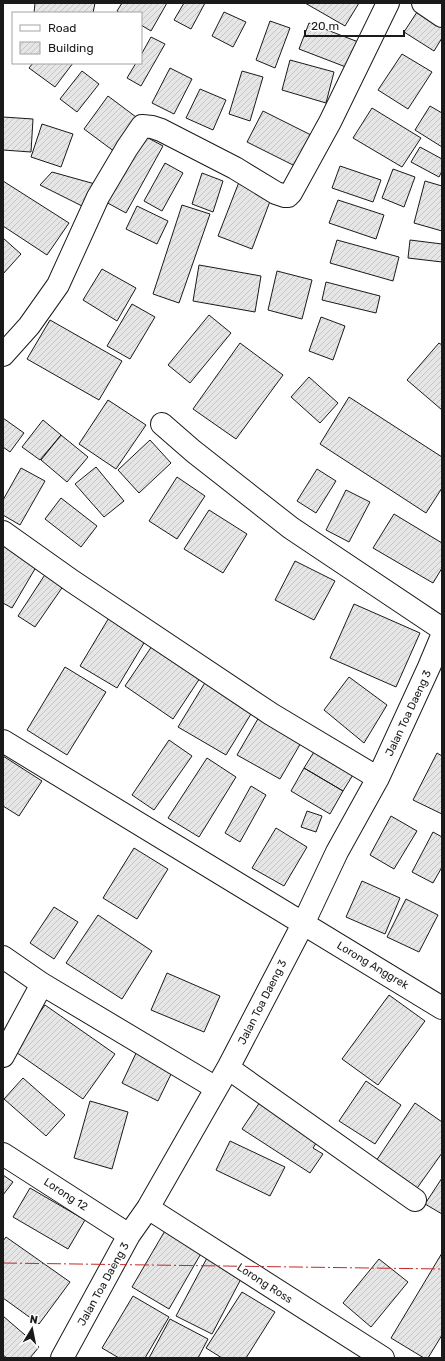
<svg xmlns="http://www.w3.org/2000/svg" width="445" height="1361" font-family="Rubik,sans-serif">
<defs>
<pattern id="building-hatch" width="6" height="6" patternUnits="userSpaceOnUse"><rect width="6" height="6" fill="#e6e6e6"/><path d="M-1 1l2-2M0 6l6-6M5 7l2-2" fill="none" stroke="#c5c5c5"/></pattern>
</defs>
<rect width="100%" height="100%" fill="#fff"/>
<path fill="url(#building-hatch)" stroke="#1a1a1a" d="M 35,3 L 95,3 L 93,13 L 34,13 Z
M 122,3 L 167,3 L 151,31 L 141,25 L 141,13 L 120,13 L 117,11 Z
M 184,3 L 205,3 L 191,29 L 174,20 Z
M 305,3 L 359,3 L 345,26 Z
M 419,9 L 442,24 L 442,38 L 434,51 L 404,32 Z
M 224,12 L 246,22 L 233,47 L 212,36 Z
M 270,21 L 290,28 L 275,68 L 256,60 Z
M 309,23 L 361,43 L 351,69 L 299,49 Z
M 151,37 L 165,44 L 141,86 L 127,78 L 136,63 L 141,63 L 141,55 Z
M 402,54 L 432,72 L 408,109 L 378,90 Z
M 290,60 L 334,72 L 326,103 L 282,90 Z
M 33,63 L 73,63 L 55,87 L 29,68 Z
M 170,68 L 192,79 L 174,114 L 152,103 Z
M 82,71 L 99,84 L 77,112 L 60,99 Z
M 242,71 L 263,77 L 250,121 L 229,114 Z
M 200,89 L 226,100 L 213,130 L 186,118 Z
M 108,96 L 140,120 L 115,152 L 84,129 Z
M 430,106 L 442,113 L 442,147 L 415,130 Z
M 372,108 L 421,138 L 402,167 L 353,138 Z
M 263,111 L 313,136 L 297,167 L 247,142 Z
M 3,117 L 33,119 L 31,152 L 3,150 Z
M 42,124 L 73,134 L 61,167 L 31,157 Z
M 141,134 L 163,146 L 126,213 L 104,201 Z
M 420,147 L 442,159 L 442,171 L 439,177 L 411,162 Z
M 165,163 L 183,173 L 162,211 L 144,201 Z
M 340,166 L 381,180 L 373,202 L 332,188 Z
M 393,169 L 415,177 L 404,207 L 382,198 Z
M 52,172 L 95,184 L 84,207 L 40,185 Z
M 202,173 L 223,181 L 213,212 L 192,204 Z
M 3,181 L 69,223 L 47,255 L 3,226 Z
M 425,181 L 442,186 L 442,231 L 414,223 Z
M 239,182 L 272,196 L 252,249 L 218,236 Z
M 338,200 L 384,215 L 376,239 L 329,223 Z
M 182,205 L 210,214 L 179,303 L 153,294 Z
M 137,206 L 168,221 L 157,244 L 126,229 Z
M 3,238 L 21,254 L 3,274 Z
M 337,240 L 399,257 L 393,281 L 330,263 Z
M 410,240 L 442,244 L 442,262 L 408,258 Z
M 199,265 L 261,276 L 255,312 L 193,301 Z
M 102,269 L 136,288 L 117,321 L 83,300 Z
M 277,271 L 312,280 L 302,319 L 268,310 Z
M 326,282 L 380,296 L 376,313 L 322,300 Z
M 132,304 L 155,317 L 130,359 L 107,346 Z
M 209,315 L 231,333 L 190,383 L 168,365 Z
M 321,317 L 345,326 L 333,360 L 309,351 Z
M 50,320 L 122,361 L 99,400 L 27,359 Z
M 240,343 L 283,375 L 236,439 L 193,409 Z
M 439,343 L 442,345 L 442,410 L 407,380 Z
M 309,377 L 338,403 L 320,423 L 291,397 Z
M 349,397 L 442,457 L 442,488 L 426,513 L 320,444 Z
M 108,400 L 146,425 L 116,469 L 79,444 Z
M 3,418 L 24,433 L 10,452 L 3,447 Z
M 43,420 L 61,435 L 40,460 L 22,447 Z
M 61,435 L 88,457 L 67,482 L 41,460 Z
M 150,440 L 171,463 L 139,493 L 118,470 Z
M 96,467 L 124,501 L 104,517 L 75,484 Z
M 21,468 L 45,481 L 20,525 L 3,515 L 3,500 Z
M 317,469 L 336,481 L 316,513 L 297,501 Z
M 177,477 L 205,496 L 177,539 L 149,521 Z
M 346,490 L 370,502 L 349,542 L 326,530 Z
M 61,498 L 97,526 L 81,547 L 45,519 Z
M 209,510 L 247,534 L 223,573 L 184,549 Z
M 394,514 L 442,543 L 442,568 L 433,583 L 373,548 Z
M 3,541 L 39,562 L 12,608 L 3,603 Z
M 295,561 L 335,581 L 314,620 L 275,600 Z
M 48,570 L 66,582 L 35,627 L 18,616 Z
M 354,604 L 420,633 L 396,687 L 330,658 Z
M 110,616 L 147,638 L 117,688 L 80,666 Z
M 152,646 L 200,678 L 173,719 L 125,686 Z
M 65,667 L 106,692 L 67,755 L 27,730 Z
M 349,677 L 387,705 L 364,743 L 324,710 Z
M 206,681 L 254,709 L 226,755 L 178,727 Z
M 259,717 L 302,741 L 280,779 L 237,755 Z
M 169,740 L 192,756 L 154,810 L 132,795 Z
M 317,747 L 356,770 L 343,791 L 304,768 Z
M 437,753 L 442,756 L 442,814 L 413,800 Z
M 3,756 L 42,781 L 19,816 L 3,806 Z
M 207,758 L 236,777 L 199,837 L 168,818 Z
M 304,768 L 343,791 L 330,814 L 291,791 Z
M 251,786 L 266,795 L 240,842 L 225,833 Z
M 307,811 L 322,816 L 316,832 L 301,827 Z
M 391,816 L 417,831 L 394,869 L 370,855 Z
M 276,828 L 307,847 L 284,886 L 252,868 Z
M 433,832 L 442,837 L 442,867 L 433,883 L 412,872 Z
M 134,848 L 168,869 L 137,919 L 103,898 Z
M 362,881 L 400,898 L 385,934 L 346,917 Z
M 406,899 L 438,915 L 419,952 L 387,937 Z
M 54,907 L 78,922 L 54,959 L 30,943 Z
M 98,915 L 152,951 L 122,999 L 66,963 Z
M 167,973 L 220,996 L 204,1032 L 151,1010 Z
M 389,995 L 425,1021 L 378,1085 L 342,1059 Z
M 45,1005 L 115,1054 L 83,1099 L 13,1050 Z
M 138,1049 L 175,1066 L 158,1101 L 122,1083 Z
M 23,1078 L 65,1115 L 46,1136 L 4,1099 Z
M 366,1081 L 401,1105 L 375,1144 L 339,1121 Z
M 262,1099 L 320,1137 L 313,1148 L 323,1154 L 310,1173 L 242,1129 Z
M 90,1101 L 128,1112 L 112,1169 L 74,1158 Z
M 415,1103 L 442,1122 L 442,1153 L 415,1191 L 374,1164 Z
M 230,1141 L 285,1167 L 270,1196 L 216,1170 Z
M 3,1175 L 13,1182 L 3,1195 Z
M 442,1178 L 442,1214 L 425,1204 Z
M 30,1188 L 85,1220 L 68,1249 L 13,1217 Z
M 166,1229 L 203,1250 L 169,1309 L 132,1287 Z
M 6,1237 L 70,1282 L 39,1324 L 3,1298 L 3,1241 Z
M 442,1253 L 442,1335 L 428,1358 L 424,1358 L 391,1338 Z
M 207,1258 L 242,1277 L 212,1334 L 176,1316 Z
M 379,1259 L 408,1282 L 371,1327 L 343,1303 Z
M 242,1292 L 275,1312 L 246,1358 L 222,1358 L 206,1348 Z
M 133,1296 L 169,1317 L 145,1358 L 119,1358 L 102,1348 Z
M 3,1316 L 39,1347 L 30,1358 L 7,1358 L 3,1355 Z
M 170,1319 L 208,1339 L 198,1358 L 149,1358 Z"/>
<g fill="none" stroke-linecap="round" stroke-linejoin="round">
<defs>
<path id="minor" d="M 423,3 L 442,16
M 3,355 L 29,326 L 58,285 L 98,197 L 127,148 L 142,126 L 152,127 L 161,130 L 235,168 L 276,193 L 285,196 L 288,196 L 291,193 L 330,122 L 388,3
M 162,424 L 193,451 L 291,528 L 442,629
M 3,532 L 72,581 L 271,714 L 378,778
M 3,741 L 442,1008
M 3,957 L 42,984 L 216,1088
M 3,1056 L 42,984
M 228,1068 L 415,1200
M 3,1154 L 129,1235
M 148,1208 L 383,1358
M 62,1358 L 129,1235 L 148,1208 L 228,1068 L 303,924 L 337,852 L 378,778 L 429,667 L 442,636"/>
</defs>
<use href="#minor" stroke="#1a1a1a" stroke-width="24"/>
<use href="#minor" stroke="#fff" stroke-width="22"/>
<path stroke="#c62828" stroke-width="1" stroke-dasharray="14 3 2 3" stroke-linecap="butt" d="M 3,1263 L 442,1269"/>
</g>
<g text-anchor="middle" stroke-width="3" stroke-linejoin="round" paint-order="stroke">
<g font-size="11" fill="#1a1a1a" stroke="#fff">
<text transform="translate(408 713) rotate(-65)" y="4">Jalan Toa Daeng 3</text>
<text transform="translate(373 965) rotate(31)" y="4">Lorong Anggrek</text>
<text transform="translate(262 1002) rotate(-63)" y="4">Jalan Toa Daeng 3</text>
<text transform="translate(66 1194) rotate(33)" y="4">Lorong 12</text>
<text transform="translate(265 1283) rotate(33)" y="4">Lorong Ross</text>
<text transform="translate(103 1284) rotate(-61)" y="4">Jalan Toa Daeng 3</text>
</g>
</g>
<rect width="445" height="1361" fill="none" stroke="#1a1a1a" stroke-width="8"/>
<rect x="12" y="12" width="130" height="52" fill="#ffffff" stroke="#a3a3a3"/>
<rect x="20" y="25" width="20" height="6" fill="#ffffff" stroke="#a3a3a3"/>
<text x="48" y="32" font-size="12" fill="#1a1a1a">Road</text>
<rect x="20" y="42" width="20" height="12" fill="url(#building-hatch)" stroke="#a3a3a3"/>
<text x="48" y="52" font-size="12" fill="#1a1a1a">Building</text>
<g transform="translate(32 1329) rotate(10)" stroke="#ffffff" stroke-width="3" paint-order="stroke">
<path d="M0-3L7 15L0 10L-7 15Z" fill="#1a1a1a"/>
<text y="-6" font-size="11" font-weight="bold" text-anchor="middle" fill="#1a1a1a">N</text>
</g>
<path d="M305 30v6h99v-6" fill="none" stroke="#1a1a1a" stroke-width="2"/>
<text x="311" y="30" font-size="12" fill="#1a1a1a" stroke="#ffffff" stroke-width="3" paint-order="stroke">20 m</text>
</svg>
